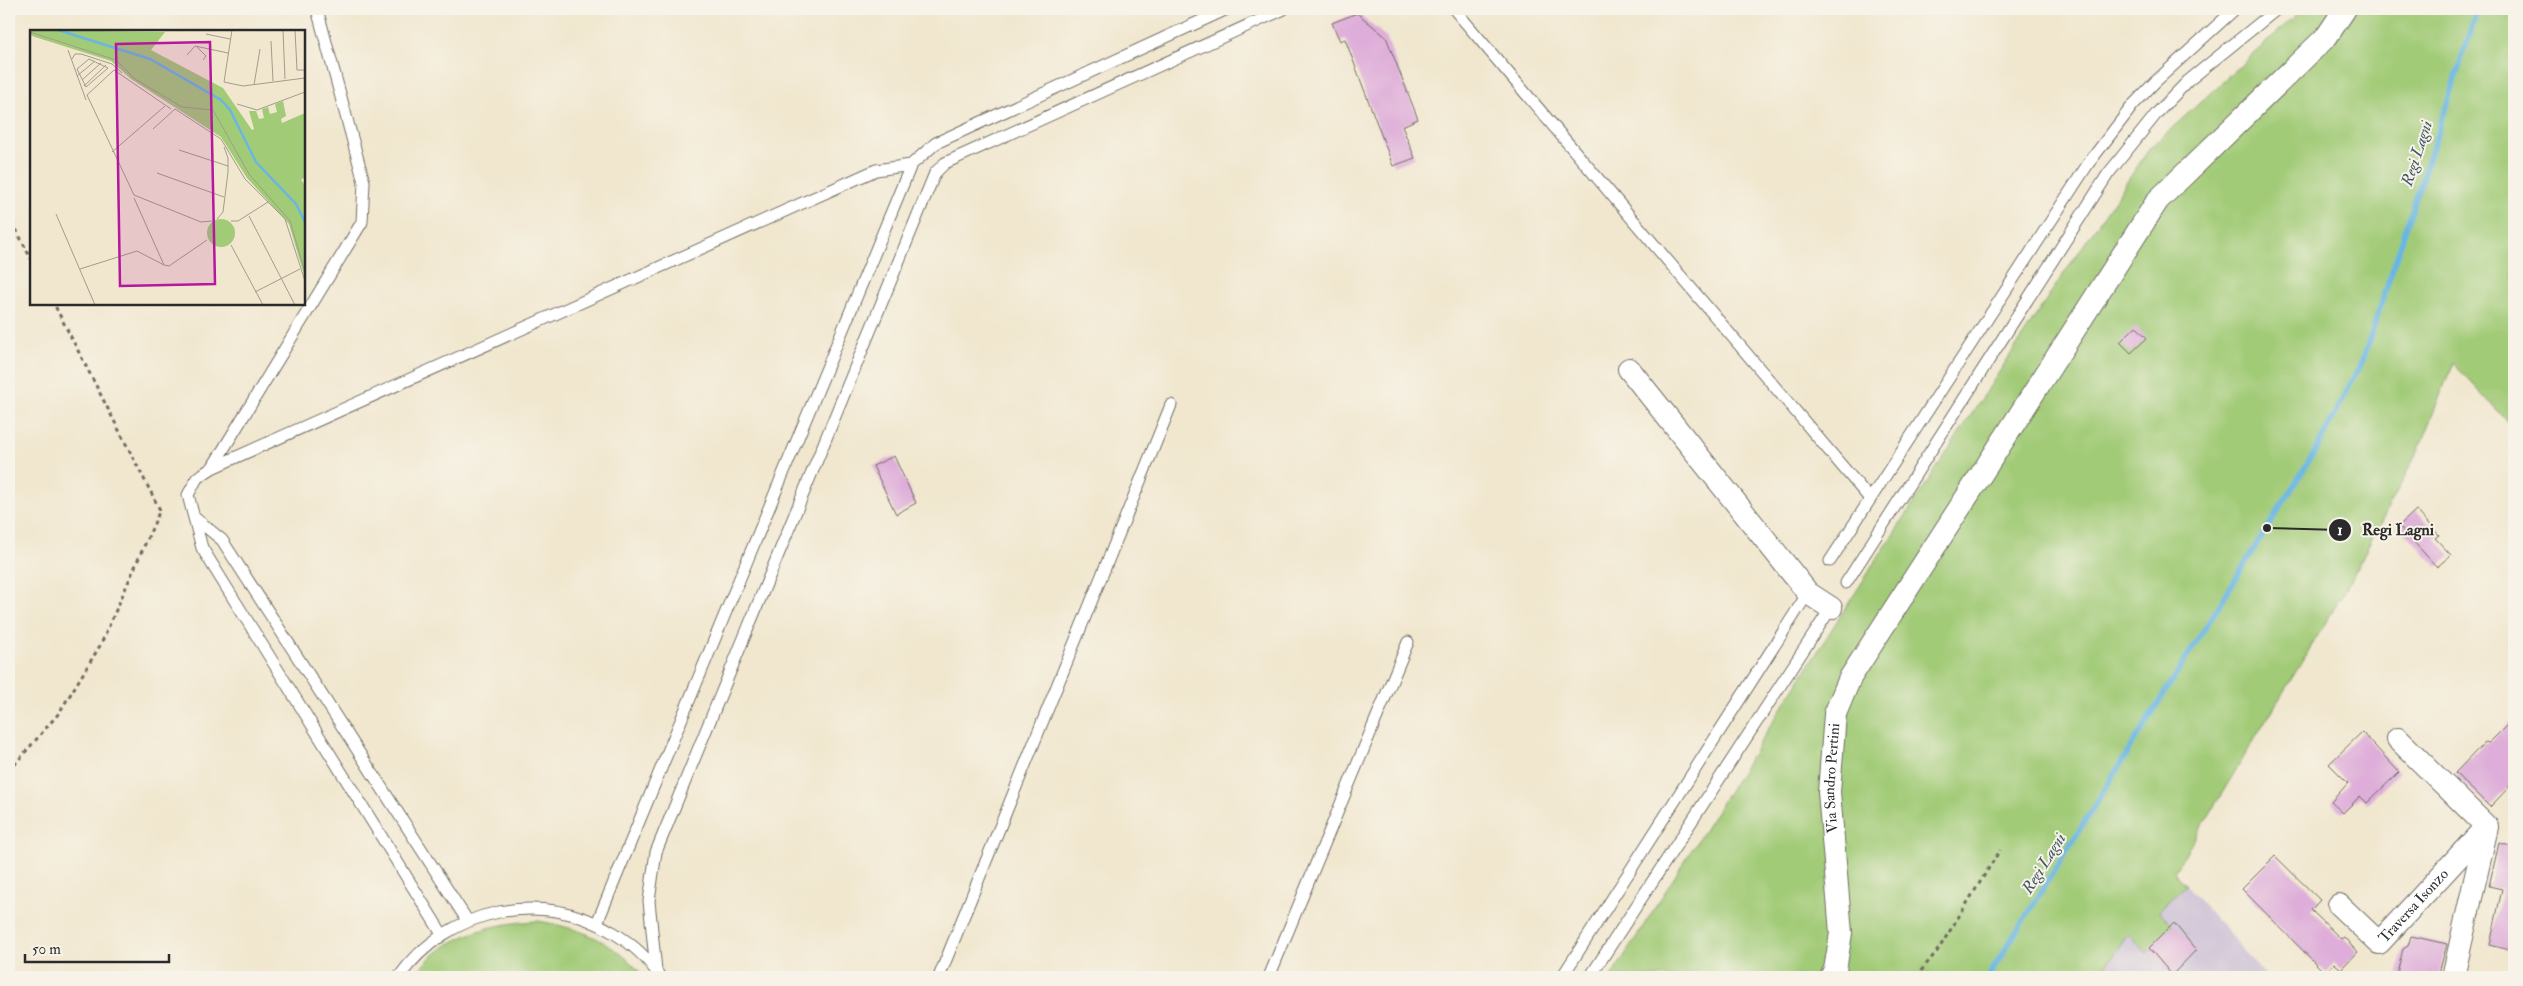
<svg xmlns="http://www.w3.org/2000/svg" width="2523" height="986" font-family="'IM FELL Double Pica',serif">
<rect width="100%" height="100%" fill="#f7f3e8"/>
<filter id="ink" filterUnits="userSpaceOnUse"><feTurbulence type="fractalNoise" baseFrequency=".02" numOctaves="2"/><feDisplacementMap in="SourceGraphic" scale="10" xChannelSelector="R" yChannelSelector="G"/><feConvolveMatrix kernelMatrix="1 2 1 2 8 2 1 2 1" color-interpolation-filters="sRGB"/></filter>
<filter id="wash" filterUnits="userSpaceOnUse"><feTurbulence type="fractalNoise" baseFrequency=".0096" numOctaves="4" result="noise"/><feDisplacementMap in="SourceGraphic" scale="20" xChannelSelector="R" yChannelSelector="G"/><feGaussianBlur stdDeviation="1.12" result="paint"/><feColorMatrix in="noise" values="0 0 0 0 0 0 0 0 0 0 0 0 0 0 0 0 0 1.4 0 .05"/><feComposite in="paint" operator="in"/></filter>
<g filter="url(#wash)">
<rect width="100%" height="100%" fill="#f1e7cf"/>
<path fill="#cbbfd5" d="M 2186,885 L 2267,977 L 2114,977 L 2105,967 L 2128,933 L 2174,926 L 2159,911 Z"/>
<path fill="#a2cb77" stroke="#667b51" d="M 2303,9 L 2514,9 L 2514,428 L 2453,363 L 2418,451 L 2343,594 L 2174,872 L 2186,885 L 2159,911 L 2174,926 L 2147,953 L 2128,933 L 2105,967 L 2114,977 L 1611,977 L 1837,621 L 2050,294 L 2150,148 Z
M 538,921 C 583,929 614,941 644,977 L 414,977 C 441,936 492,923 538,921 Z"/>
<g fill="none" stroke-linecap="round" stroke-linejoin="round">
<path stroke="#69b6e3" stroke-width="5.5" d="M 1988,977 L 2317,448 L 2363,359 L 2478,9"/>
</g>
<g id="blocks">
<path fill="#deadd9" d="M 1357,13 L 1386,37 L 1418,119 L 1402,126 L 1415,158 L 1393,166 L 1345,39 L 1340,41 L 1332,23 Z
M 2136,326 L 2147,338 L 2131,353 L 2120,342 Z
M 894,456 L 916,503 L 896,514 L 873,466 Z
M 2416,510 L 2439,535 L 2435,538 L 2451,555 L 2437,567 L 2399,526 Z
M 2514,718 L 2514,782 L 2490,807 L 2455,773 L 2485,742 L 2489,743 Z
M 2362,732 L 2399,772 L 2367,803 L 2360,796 L 2343,813 L 2331,802 L 2348,783 L 2329,764 Z
M 2499,843 L 2514,847 L 2514,951 L 2490,945 L 2502,889 L 2489,886 Z
M 2275,856 L 2320,900 L 2311,910 L 2341,939 L 2344,937 L 2357,952 L 2341,969 L 2334,963 L 2325,973 L 2242,889 Z
M 2174,923 L 2196,950 L 2172,975 L 2149,948 Z
M 2411,936 L 2447,944 L 2440,969 L 2440,977 L 2396,977 L 2403,949 L 2408,946 Z"/>
</g>
</g>
<g filter="url(#ink)">
<use href="#blocks" fill-opacity="0" stroke="#706d64" stroke-width="1"/>
<g fill="none" stroke-linecap="round" stroke-linejoin="round">
<defs>
<path id="lane" d="M 1454,9 L 1870,499
M 212,468 L 362,222 L 364,182 L 317,9
M 195,518 L 222,540 L 467,920
M 1830,561 L 2088,164 L 2133,105 L 2155,82 L 2235,9
M 1846,583 L 2108,174 L 2157,113 L 2188,81 L 2277,9
M 597,923 L 911,165 L 936,143 L 1227,9
M 442,934 L 202,548 L 188,495 L 197,478 L 212,468 L 876,170 L 911,165
M 656,970 L 649,901 L 656,852 L 935,173 L 945,163 L 1284,9
M 399,977 C 448,908 542,888 614,933 C 632,944 649,959 660,977
M 939,977 L 1171,405
M 1269,977 L 1408,642
M 1562,977 L 1808,593
M 1590,977 L 1831,608"/>
<g id="street">
<path d="M 1629,369 L 1808,593 L 1831,608"/>
<path d="M 2398,739 L 2487,827 L 2453,977"/>
<path id="s1" d="M 2339,905 L 2379,943 L 2486,827"/>
<path id="s2" d="M 1831,977 L 1835,970 L 1841,933 L 1829,792 L 1835,714 L 1850,678 L 2158,200 L 2327,36 L 2345,9"/>
</g>
</defs>
<use href="#lane" stroke="#706d64" stroke-width="13"/>
<use href="#street" stroke="#706d64" stroke-width="24"/>
<path stroke="#706d64" stroke-width="3" stroke-dasharray="4 4" stroke-linecap="butt" d="M 9,215 L 31,259
M 9,771 L 59,713 L 101,644 L 160,510 L 54,304
M 1916,977 L 1938,950 L 2000,850"/>
<use href="#lane" stroke="#fff" stroke-width="11"/>
<use href="#street" stroke="#fff" stroke-width="22"/>
</g>
</g>
<g text-anchor="middle" stroke-width="4" stroke-linejoin="round" paint-order="stroke">
<g font-size="15" fill="#2b2b2b" stroke="#f7f3e8">
<text dy="5" stroke="none"><textPath href="#s2" startOffset="201">Via Sandro Pertini</textPath></text>
<text dy="5" stroke="none"><textPath href="#s1" startOffset="106">Traversa Isonzo</textPath></text>
</g>
<g font-size="16" font-style="italic" fill="#3e5562" stroke="#f7f3e8">
<text transform="translate(2416 153) rotate(-72)" y="6">Regi Lagni</text>
<text transform="translate(2043 863) rotate(-58)" y="6">Regi Lagni</text>
</g>
</g>
<g transform="translate(30 30)">
<rect width="275" height="275" fill="#f1e7cf"/>
<path d="M 0,0 L 135,2 L 121,20 L 193,58 L 222,100 L 224,99 L 219,81 L 226,81 L 229,89 L 234,88 L 232,79 L 238,77 L 240,84 L 247,82 L 245,74 L 253,71 L 256,86 L 251,89 L 252,93 L 275,83 L 275,147 L 271,150 L 275,155 L 275,248 L 259,194 L 217,148 L 191,107 L 101,49 L 81,31 L 5,7 L 0,5 ZM177 203a14 14 0 1 1 28 0a14 14 0 1 1-28 0Z" fill="#a2cb77"/>
<path fill="none" stroke="#69b6e3" stroke-width="2.5" d="M 28,0 L 120,29 L 191,70 L 200,80 L 226,132 L 266,174 L 275,192"/>
<path fill="none" stroke="#a29c8d" stroke-width="1" d="M 202,0 L 194,52 L 213,56 L 275,48M 253,0 L 255,49M 265,0 L 267,40 L 275,40M 0,2 L 86,30 L 105,49 L 152,77 L 183,80 L 219,144 L 260,191 L 275,242M 176,4 L 200,9M 241,11 L 243,51M 167,17 L 176,26 L 173,30M 38,20 L 56,70M 157,25 L 165,16 L 198,23M 42,29 L 45,24 L 51,24 L 82,34 L 92,43M 59,29 L 78,38 L 56,57 L 47,39 ZM 47,46 L 65,31M 52,50 L 71,33M 224,55 L 230,19M 54,56 L 76,35M 207,74 L 227,80 L 275,62M 141,79 L 84,40 L 57,65 L 104,165 L 171,192 L 182,191M 123,99 L 145,79 L 191,109 L 215,149 L 255,189 L 275,251M 149,120 L 198,136M 82,122 L 135,76M 127,143 L 194,167M 104,168 L 134,235 L 139,236M 26,184 L 65,275M 219,186 L 265,275M 187,189 L 193,182 L 198,142 L 198,128 L 194,117M 201,191 L 208,191 L 238,172M 201,215 L 233,275M 139,236 L 177,210M 50,239 L 107,221 L 134,235M 225,262 L 270,239"/>
<path fill="#b5179e" fill-opacity="0.15" stroke="#b5179e" stroke-width="2.5" d="M 180,12 L 185,254 L 90,256 L 86,14 Z"/>
<rect width="275" height="275" fill="none" stroke="#2b2b2b" stroke-width="2.5"/>
</g>
<path fill="none" stroke="#2b2b2b" stroke-width="2" d="M2267 528L2340 530"/>
<g fill="#2b2b2b" stroke="#f7f3e8" stroke-width="2">
<circle cx="2267" cy="528" r="5"/>
<circle cx="2340" cy="530" r="12"/>
</g>
<g font-size="15" text-anchor="middle" font-weight="bold" fill="#fff">
<text x="2340" y="535">1</text>
</g>
<g font-size="16" text-anchor="middle" font-weight="bold" fill="#2b2b2b" stroke="#f7f3e8" stroke-width="4" stroke-linejoin="round" paint-order="stroke">
<text x="2398" y="535">Regi Lagni</text>
</g>
<rect width="2523" height="986" fill="none" stroke="#f7f3e8" stroke-width="30"/>
<path d="M25 954v8h144v-8" fill="none" stroke="#2b2b2b" stroke-width="2.5"/>
<text x="32" y="954" font-size="15" fill="#2b2b2b" stroke="#f7f3e8" stroke-width="4" paint-order="stroke">50 m</text>
</svg>
